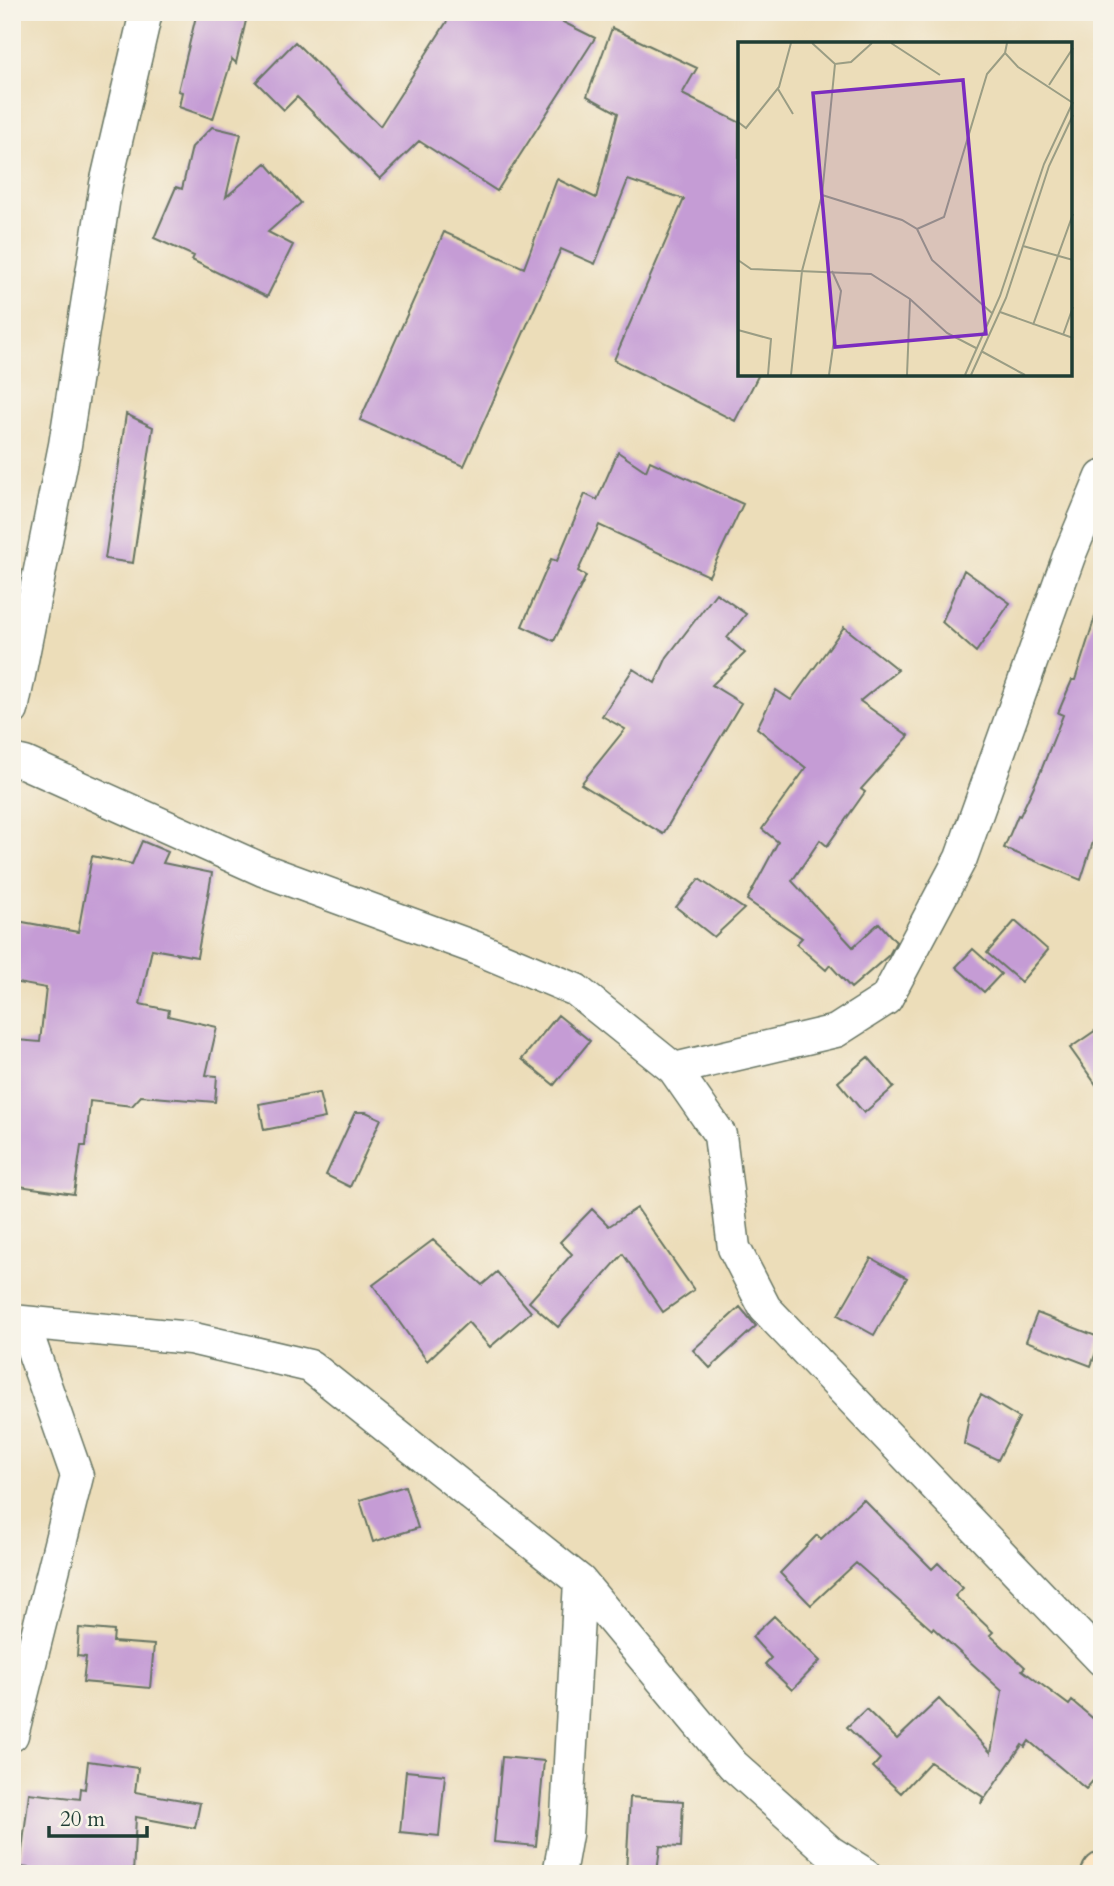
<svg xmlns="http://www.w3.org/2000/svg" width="1114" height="1886" font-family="Cardo,serif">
<rect width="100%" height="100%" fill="#f7f3e8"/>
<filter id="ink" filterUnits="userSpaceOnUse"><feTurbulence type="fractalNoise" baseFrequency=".0143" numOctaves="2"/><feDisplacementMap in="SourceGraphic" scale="14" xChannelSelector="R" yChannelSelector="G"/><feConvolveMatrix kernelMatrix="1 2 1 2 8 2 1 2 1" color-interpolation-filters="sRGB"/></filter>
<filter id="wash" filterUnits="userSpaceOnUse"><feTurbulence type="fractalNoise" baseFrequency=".00686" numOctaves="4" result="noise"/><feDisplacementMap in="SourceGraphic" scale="28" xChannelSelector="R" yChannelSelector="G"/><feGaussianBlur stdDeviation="1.57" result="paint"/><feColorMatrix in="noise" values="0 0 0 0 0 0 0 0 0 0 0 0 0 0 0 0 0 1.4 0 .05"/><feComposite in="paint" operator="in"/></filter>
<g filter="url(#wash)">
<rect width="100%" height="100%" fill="#ecddb9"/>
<g id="blocks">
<path fill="#c59cd5" d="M 197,12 L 248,12 L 236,63 L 232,59 L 213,119 L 179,107 L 182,92 L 178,91 Z
M 453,12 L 543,12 L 595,38 L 497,191 L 419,141 L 380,179 L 297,97 L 284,110 L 256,82 L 295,42 L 380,126 Z
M 612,28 L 697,68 L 682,94 L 739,122 L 739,374 L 759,374 L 735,421 L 614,360 L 684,199 L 628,180 L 595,264 L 561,249 L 464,466 L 360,420 L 444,232 L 524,268 L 557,179 L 596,198 L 618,113 L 587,96 Z
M 212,127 L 241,134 L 226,197 L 266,163 L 301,203 L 268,232 L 293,245 L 267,297 L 192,260 L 194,256 L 154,238 L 176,187 L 182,189 L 192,147 Z
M 126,414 L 153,427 L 133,563 L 105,559 Z
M 618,452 L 646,471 L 650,461 L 743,504 L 709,576 L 599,525 L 578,571 L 586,576 L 554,641 L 522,626 L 551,559 L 557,561 L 585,494 L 597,500 Z
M 964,570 L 1010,603 L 976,652 L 942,622 Z
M 716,593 L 746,614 L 727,638 L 745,653 L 712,685 L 741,703 L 663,834 L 581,784 L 625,729 L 602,716 L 633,669 L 655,683 L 667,657 Z
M 1096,614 L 1102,615 L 1102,845 L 1093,842 L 1081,880 L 1004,848 L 1018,815 L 1020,816 L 1040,773 L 1063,715 L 1058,713 L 1072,680 L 1075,680 Z
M 844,627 L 898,670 L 860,701 L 909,736 L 861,789 L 865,792 L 827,846 L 820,840 L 792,881 L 853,947 L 879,923 L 896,942 L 889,955 L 851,988 L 830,965 L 826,970 L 796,944 L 802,938 L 747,900 L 778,842 L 762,829 L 806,768 L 757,728 L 776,690 L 791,700 Z
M 142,841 L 168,852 L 163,863 L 212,873 L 197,957 L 152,949 L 140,1004 L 169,1010 L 168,1016 L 217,1027 L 206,1075 L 217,1076 L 215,1102 L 141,1096 L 132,1106 L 90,1101 L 86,1146 L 81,1146 L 74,1194 L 12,1185 L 12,1085 L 17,1040 L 40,1042 L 46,988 L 12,982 L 12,951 L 17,921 L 78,932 L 92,856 L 132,864 Z
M 699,879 L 744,909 L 714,937 L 676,907 Z
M 1015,921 L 1048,950 L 1021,982 L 987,953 Z
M 973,949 L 1001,974 L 984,992 L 956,967 Z
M 558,1015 L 590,1041 L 554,1085 L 522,1059 Z
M 1102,1026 L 1102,1093 L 1070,1048 Z
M 868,1057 L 894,1087 L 864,1113 L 838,1082 Z
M 319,1093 L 325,1118 L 264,1130 L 259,1104 Z
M 355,1112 L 366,1112 L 381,1119 L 350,1187 L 326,1175 Z
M 637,1208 L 694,1290 L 663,1312 L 623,1254 L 558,1327 L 529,1302 L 572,1254 L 560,1242 L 592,1209 L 609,1226 Z
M 433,1240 L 482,1285 L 497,1272 L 531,1312 L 490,1347 L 468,1322 L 427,1361 L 373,1285 Z
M 871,1258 L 907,1278 L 874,1335 L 838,1315 Z
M 740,1307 L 756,1326 L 710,1368 L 693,1350 Z
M 1037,1313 L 1101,1338 L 1091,1366 L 1026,1341 Z
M 981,1395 L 1019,1418 L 998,1460 L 964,1444 L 969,1416 Z
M 405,1486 L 418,1528 L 373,1542 L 360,1500 Z
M 863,1499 L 932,1569 L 938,1563 L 963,1588 L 955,1596 L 993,1632 L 990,1635 L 1025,1667 L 1022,1670 L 1069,1705 L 1072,1701 L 1102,1726 L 1102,1770 L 1086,1789 L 1029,1741 L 1025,1747 L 1022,1745 L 981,1804 L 983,1797 L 930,1762 L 901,1793 L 873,1767 L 880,1759 L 847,1727 L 866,1709 L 897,1739 L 939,1699 L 991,1753 L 1002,1691 L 933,1628 L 932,1630 L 856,1563 L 811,1605 L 780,1573 L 817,1535 L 821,1539 Z
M 774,1616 L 820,1661 L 792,1690 L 765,1664 L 771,1658 L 752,1637 Z
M 79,1628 L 114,1631 L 113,1642 L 154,1645 L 150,1688 L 83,1682 L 86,1657 L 77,1656 Z
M 502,1757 L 544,1761 L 536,1846 L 494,1842 Z
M 88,1761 L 138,1768 L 135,1792 L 200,1803 L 195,1828 L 136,1817 L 133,1874 L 77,1874 L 20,1867 L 29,1793 L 80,1799 L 81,1788 L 85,1789 Z
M 406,1771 L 445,1775 L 439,1836 L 400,1832 Z
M 630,1797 L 683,1801 L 681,1847 L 660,1846 L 657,1874 L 626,1874 Z"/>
</g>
</g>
<g filter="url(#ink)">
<use href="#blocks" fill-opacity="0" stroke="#677563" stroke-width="2"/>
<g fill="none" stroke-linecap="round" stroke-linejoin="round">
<defs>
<path id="street" d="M 12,710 L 65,445 L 106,184 L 146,12
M 12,760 L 25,763 L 263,870 L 476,948 L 576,990 L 674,1069 L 720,1135 L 734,1248 L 765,1308 L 1102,1660
M 674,1069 L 836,1031 L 886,999 L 961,858 L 1069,556 L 1102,477
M 12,1321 L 190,1338 L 310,1366 L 580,1581 L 733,1765 L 830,1852 L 865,1874
M 12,1735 L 77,1476 L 23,1322
M 559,1874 L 566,1835 L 580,1581"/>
<path id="secondary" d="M 1101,1874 L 1102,1872"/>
</defs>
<use href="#street" stroke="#677563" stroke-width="35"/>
<use href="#secondary" stroke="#677563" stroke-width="42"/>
<use href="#street" stroke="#fff" stroke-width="32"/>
<use href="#secondary" stroke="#fce6c4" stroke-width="38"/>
</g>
</g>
<g transform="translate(738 42)">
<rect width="334" height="334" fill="#ecddb9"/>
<path fill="none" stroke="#9a9d84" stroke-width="2" d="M 74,1 L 97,22 L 113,20 L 134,1M 153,1 L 202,33M 269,1 L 267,11 L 280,25 L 335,61M 311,43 L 335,6M 40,47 L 55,72M 0,80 L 8,86 L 41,45 L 53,1M 84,153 L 164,178 L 179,187 L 194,218 L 255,272M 179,187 L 206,175 L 249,32 L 267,11M 285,204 L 335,218M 0,218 L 13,227 L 133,232 L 172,257 L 209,291 L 238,306M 262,270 L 335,296M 295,283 L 335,172M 0,288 L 33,297 L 30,333M 325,293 L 335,265M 243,309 L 287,333M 53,333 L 64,229 L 84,153 L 97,22M 91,333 L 103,249 L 94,229M 169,333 L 172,257M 227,333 L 262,254 L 306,122 L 335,60M 233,333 L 268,256 L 311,124 L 335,73"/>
<path fill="#7b2cbf" fill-opacity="0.15" stroke="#7b2cbf" stroke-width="3.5" d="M 225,38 L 248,292 L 97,305 L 75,51 Z"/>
<rect width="334" height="334" fill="none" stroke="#1f3d34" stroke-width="3.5"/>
</g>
<rect width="1114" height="1886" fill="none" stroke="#f7f3e8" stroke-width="42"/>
<path d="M49 1826v10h98v-10" fill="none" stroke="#1f3d34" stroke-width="3.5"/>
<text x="60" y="1826" font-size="21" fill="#1f3d34" stroke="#f7f3e8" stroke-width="5" paint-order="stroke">20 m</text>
</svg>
